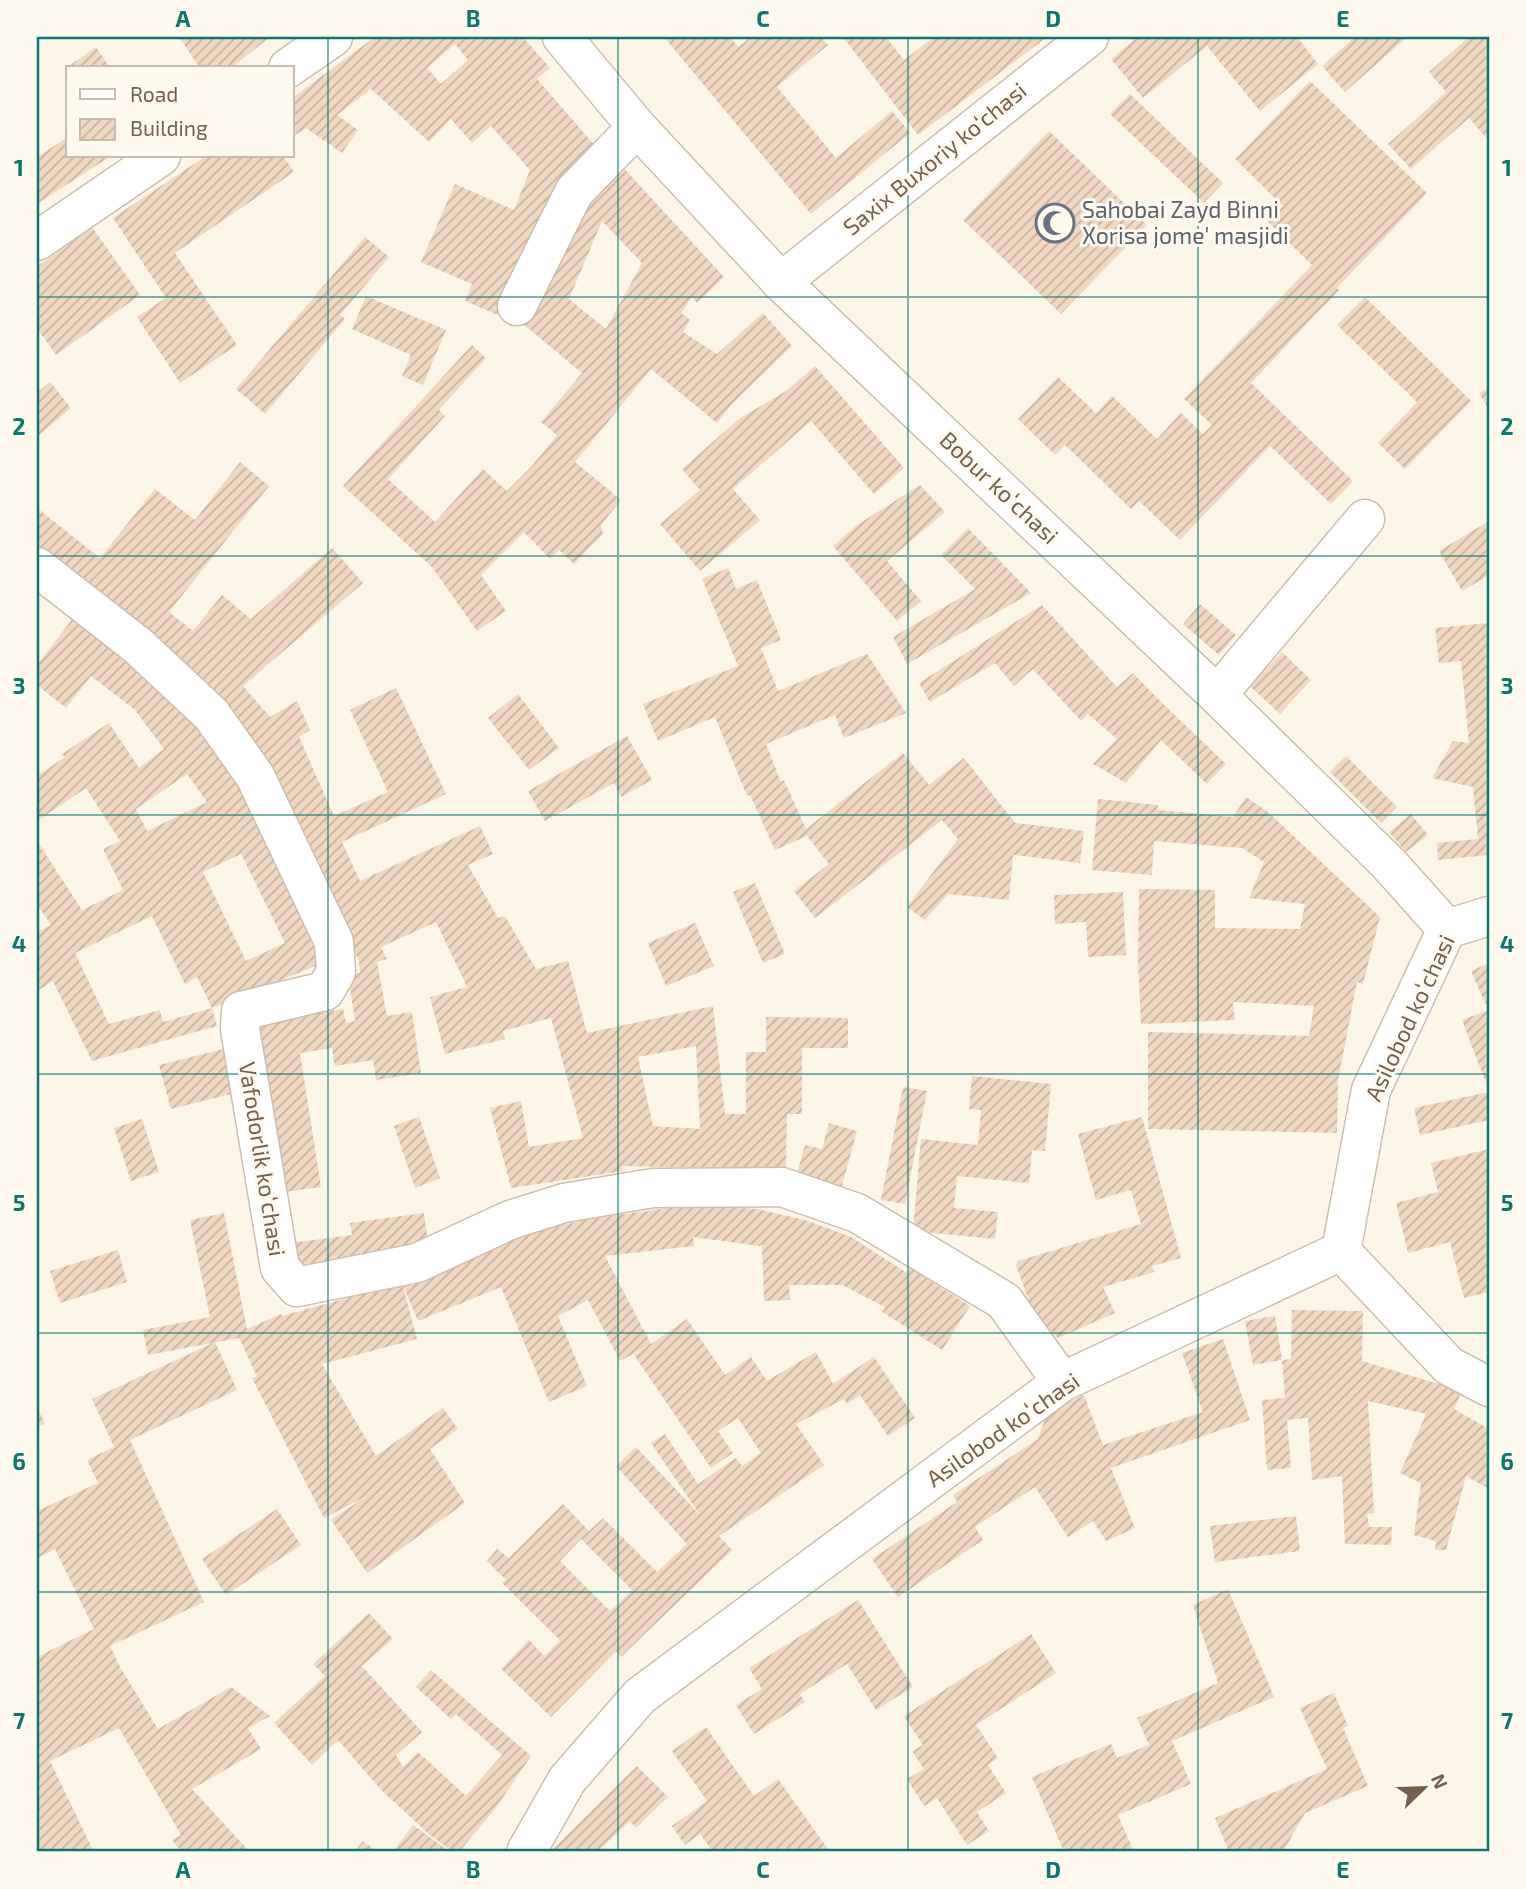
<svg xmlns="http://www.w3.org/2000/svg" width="1526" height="1889" font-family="'Exo 2',sans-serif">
<defs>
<pattern id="building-hatch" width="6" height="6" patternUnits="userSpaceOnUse" patternTransform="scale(1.75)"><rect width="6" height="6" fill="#f0d8c2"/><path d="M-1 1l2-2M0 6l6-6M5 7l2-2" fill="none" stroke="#c7b2a0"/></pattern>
</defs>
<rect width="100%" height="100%" fill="#fcf6e9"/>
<path fill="url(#building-hatch)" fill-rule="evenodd" d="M 179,37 L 270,37 L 231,68 L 200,68 Z
M 375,37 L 523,37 L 550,68 L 537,79 L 598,149 L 528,246 L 498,315 L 465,301 L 472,284 L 421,262 L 455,184 L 514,210 L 530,170 L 491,126 L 472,143 L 451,119 L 429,142 L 371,89 L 337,115 L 358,130 L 342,153 L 306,128 L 292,137 L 292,98 ZM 455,44 L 468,60 L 441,84 L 427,68 Z
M 664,37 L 730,37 L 738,47 L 751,37 L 821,37 L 828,45 L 777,87 L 836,158 L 892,111 L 910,133 L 811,214 Z
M 843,37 L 886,37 L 904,60 L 934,37 L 1047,37 L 918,135 Z
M 1138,37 L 1297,37 L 1318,64 L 1260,111 L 1207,46 L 1143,98 L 1111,59 Z
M 1355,37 L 1407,37 L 1345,92 L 1322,66 Z
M 1469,37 L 1489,37 L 1489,141 L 1469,118 L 1411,169 L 1388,144 L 1446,92 L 1429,72 Z
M 96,47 L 110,68 L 70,68 L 69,66 Z
M 1310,81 L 1427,193 L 1337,288 L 1339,290 L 1251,383 L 1353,481 L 1331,504 L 1270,446 L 1180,540 L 1139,501 L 1131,509 L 1065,445 L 1055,455 L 1018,419 L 1058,377 L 1096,413 L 1112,396 L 1157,439 L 1181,413 L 1203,434 L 1212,425 L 1184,399 L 1312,265 L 1268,222 L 1283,206 L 1235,159 Z
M 1130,94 L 1223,183 L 1204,203 L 1110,114 Z
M 1049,131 L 1147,225 L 1061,314 L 963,220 Z
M 68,137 L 68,156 L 111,156 L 37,204 L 37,157 Z
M 206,156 L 283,156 L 294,172 L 175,253 L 237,345 L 180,383 L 137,317 L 166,298 L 113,218 Z
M 620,164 L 724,277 L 697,303 L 692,297 L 681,313 L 690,320 L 683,332 L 717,354 L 763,313 L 792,346 L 733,403 L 717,423 L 651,369 L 575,462 L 621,500 L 601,525 L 603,534 L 574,564 L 559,550 L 550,559 L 524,532 L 481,575 L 506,611 L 477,631 L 432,567 L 343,486 L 472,345 L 486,358 L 439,410 L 445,416 L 388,479 L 435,522 L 483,469 L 507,491 L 531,467 L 557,435 L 541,422 L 582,373 L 517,319 L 582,199 ZM 602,221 L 642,263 L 606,329 L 569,299 Z
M 92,227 L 140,295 L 56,355 L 37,328 L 37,267 Z
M 365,237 L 389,257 L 340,315 L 345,319 L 265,414 L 236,389 Z
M 366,296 L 446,330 L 423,385 L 402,376 L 411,355 L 352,329 Z
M 1365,297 L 1471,401 L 1405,469 L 1378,443 L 1417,402 L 1337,325 Z
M 815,366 L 904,468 L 874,494 L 811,421 L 733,489 L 760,520 L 700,571 L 660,524 L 700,490 L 682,469 L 739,419 L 786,391 Z
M 50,382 L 71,408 L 37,437 L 37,393 Z
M 1489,388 L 1489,410 L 1479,393 Z
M 240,462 L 269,486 L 169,612 L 193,631 L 222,595 L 251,619 L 332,548 L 363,583 L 243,686 L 270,717 L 297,701 L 310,730 L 299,737 L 334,816 L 388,792 L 350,710 L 396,688 L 446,794 L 342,842 L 360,881 L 480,826 L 493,854 L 468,865 L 498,918 L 505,916 L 536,969 L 568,961 L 587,1033 L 713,1006 L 725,1114 L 746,1114 L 746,1052 L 766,1052 L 766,1017 L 848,1018 L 848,1048 L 802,1048 L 802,1114 L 787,1114 L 786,1169 L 622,1166 L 623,1171 L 511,1188 L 490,1108 L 521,1101 L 529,1147 L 583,1138 L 551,1018 L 503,1031 L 505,1039 L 445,1054 L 430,997 L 467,987 L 436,922 L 381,947 L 387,959 L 377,962 L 387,1016 L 412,1012 L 421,1073 L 376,1080 L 373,1060 L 335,1066 L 332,1048 L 300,1053 L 321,1187 L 284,1192 L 257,1023 L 343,1009 L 346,1023 L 355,1021 L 348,975 L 360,973 L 359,961 L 264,760 L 37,551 L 37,508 L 100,558 L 155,489 L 195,520 ZM 696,1046 L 700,1129 L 653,1126 L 638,1057 Z
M 920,485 L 945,512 L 887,561 L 921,601 L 897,621 L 833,546 L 857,525 Z
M 1489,521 L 1489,575 L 1462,591 L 1439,551 Z
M 968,528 L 1031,593 L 907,664 L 893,637 L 975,589 L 941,555 Z
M 728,568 L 736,589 L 757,580 L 781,640 L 761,648 L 778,691 L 867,654 L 906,713 L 844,738 L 835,715 L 766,744 L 781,782 L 784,780 L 806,829 L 903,753 L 929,785 L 964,758 L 1015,823 L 1084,831 L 1080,863 L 1013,855 L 1009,900 L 948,894 L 925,920 L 907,907 L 958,839 L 942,820 L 815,918 L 794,891 L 829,864 L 807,836 L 775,850 L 750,795 L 747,796 L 715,717 L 658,741 L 643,704 L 738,666 L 702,579 Z
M 1200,604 L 1236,635 L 1219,655 L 1183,624 Z
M 1042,605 L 1117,687 L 1133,673 L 1159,700 L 1226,764 L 1207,784 L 1161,740 L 1126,783 L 1093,764 L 1117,739 L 1088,714 L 1081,721 L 1033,669 L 1014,686 L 995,663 L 930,702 L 919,683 Z
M 77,613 L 162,679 L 247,783 L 325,946 L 318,965 L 212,1008 L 197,977 L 185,984 L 152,916 L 75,953 L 109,1024 L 160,1010 L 163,1022 L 212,1008 L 217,1026 L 92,1061 L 53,981 L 37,991 L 37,932 L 51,925 L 37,904 L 37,841 L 82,910 L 123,890 L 103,849 L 120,841 L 86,788 L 37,821 L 37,776 L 65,757 L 62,754 L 109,723 L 139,768 L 164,749 L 135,710 L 91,676 L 66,708 L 37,685 L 37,665 ZM 187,774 L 207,802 L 147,831 L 136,809 ZM 241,854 L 285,943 L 246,961 L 203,872 Z
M 1489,623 L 1489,855 L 1438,860 L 1437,843 L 1478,839 L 1473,787 L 1432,778 L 1453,741 L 1469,743 L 1461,661 L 1439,663 L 1435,628 Z
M 1282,652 L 1311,680 L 1280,714 L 1250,686 Z
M 518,694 L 559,748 L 529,770 L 488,718 Z
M 627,736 L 652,780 L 621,797 L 614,783 L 545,821 L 528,791 Z
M 1346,756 L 1397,807 L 1381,823 L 1330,772 Z
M 1246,797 L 1268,812 L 1380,917 L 1363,984 L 1357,982 L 1338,1080 L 1337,1133 L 1148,1129 L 1148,1032 L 1309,1036 L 1314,1006 L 1233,1002 L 1235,1020 L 1141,1024 L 1138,964 L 1139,889 L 1215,890 L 1215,928 L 1300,929 L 1305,904 L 1249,898 L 1264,862 L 1242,848 L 1154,841 L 1152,875 L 1092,870 L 1098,799 L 1158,805 L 1157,810 L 1233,817 Z
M 1411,814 L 1428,835 L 1406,852 L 1389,832 Z
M 755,883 L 785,954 L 763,963 L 733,892 Z
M 1123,892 L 1126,955 L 1088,957 L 1086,922 L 1055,924 L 1054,895 Z
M 695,923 L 714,966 L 666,986 L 648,943 Z
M 1489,963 L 1489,1012 L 1471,971 Z
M 1489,1010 L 1489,1091 L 1462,1020 Z
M 224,1049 L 235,1093 L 171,1109 L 159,1065 Z
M 972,1076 L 1051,1084 L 1045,1151 L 1032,1150 L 1029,1183 L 957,1176 L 954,1208 L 998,1212 L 995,1239 L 913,1231 L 921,1139 L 978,1145 L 981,1110 L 969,1109 Z
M 903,1087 L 927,1091 L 905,1204 L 881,1200 Z
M 1489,1092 L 1489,1120 L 1420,1135 L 1414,1108 Z
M 419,1117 L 440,1178 L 415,1188 L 394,1126 Z
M 1142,1117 L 1181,1258 L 1152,1266 L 1154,1272 L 1103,1287 L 1115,1313 L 1058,1338 L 1033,1312 L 1016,1265 L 1018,1261 L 1141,1224 L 1131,1190 L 1096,1200 L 1078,1134 Z
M 142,1119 L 159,1172 L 131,1181 L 114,1128 Z
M 829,1123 L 857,1131 L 841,1189 L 796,1177 L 805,1145 L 822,1149 Z
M 1489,1149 L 1489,1292 L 1464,1298 L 1450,1242 L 1408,1253 L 1396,1203 L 1438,1192 L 1431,1163 Z
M 689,1205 L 758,1209 L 808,1221 L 851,1237 L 907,1273 L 910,1268 L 970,1306 L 942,1350 L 882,1312 L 885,1307 L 842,1285 L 789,1285 L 790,1300 L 764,1301 L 762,1244 L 760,1246 L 693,1237 L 694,1246 L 605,1256 L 651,1344 L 687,1319 L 725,1375 L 751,1357 L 767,1381 L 816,1352 L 833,1384 L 874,1357 L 915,1418 L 888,1436 L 860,1395 L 847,1404 L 844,1399 L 796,1424 L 824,1465 L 719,1536 L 732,1550 L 621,1657 L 616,1651 L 551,1717 L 501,1669 L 529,1640 L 544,1656 L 560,1640 L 502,1583 L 506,1580 L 487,1561 L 497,1549 L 509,1558 L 563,1504 L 589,1531 L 603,1518 L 657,1572 L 687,1544 L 616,1466 L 636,1447 L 700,1515 L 651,1443 L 665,1434 L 698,1484 L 736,1458 L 742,1466 L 761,1453 L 738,1418 L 718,1431 L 733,1453 L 711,1468 L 634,1355 L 648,1346 L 620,1361 L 588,1300 L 558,1316 L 587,1386 L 549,1402 L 501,1287 L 418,1321 L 402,1283 L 417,1339 L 322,1364 L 376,1456 L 443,1408 L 458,1429 L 430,1449 L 465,1503 L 367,1573 L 331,1520 L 365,1497 L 324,1518 L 252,1378 L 257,1376 L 239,1338 L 148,1355 L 143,1330 L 210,1317 L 190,1220 L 224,1213 L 247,1329 L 281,1314 L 282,1316 L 402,1283 L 524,1233 L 590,1219 ZM 581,1539 L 632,1590 L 610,1611 L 560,1561 Z
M 424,1213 L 428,1244 L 294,1272 L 291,1243 L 352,1235 L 350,1223 Z
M 118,1250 L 127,1282 L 60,1303 L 50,1271 Z
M 1292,1310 L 1363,1311 L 1362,1361 L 1462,1391 L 1454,1409 L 1489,1429 L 1489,1489 L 1466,1476 L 1446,1550 L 1435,1550 L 1436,1541 L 1414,1535 L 1421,1483 L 1400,1473 L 1426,1414 L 1368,1401 L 1374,1513 L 1367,1514 L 1369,1527 L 1392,1527 L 1391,1545 L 1345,1544 L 1342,1476 L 1312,1480 L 1308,1418 L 1287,1420 L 1291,1468 L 1267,1470 L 1262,1400 L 1285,1398 L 1282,1360 L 1291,1359 Z
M 1275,1316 L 1282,1360 L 1253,1365 L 1245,1321 Z
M 1223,1339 L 1250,1420 L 1111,1468 L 1135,1528 L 1106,1541 L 1093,1521 L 1068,1537 L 1035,1487 L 975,1527 L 983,1540 L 898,1597 L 872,1559 L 957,1502 L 953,1495 L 1038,1439 L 1047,1413 L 1084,1395 L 1103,1445 L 1203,1412 L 1182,1353 Z
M 215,1342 L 237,1390 L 130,1440 L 204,1602 L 110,1646 L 120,1667 L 158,1729 L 231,1687 L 270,1716 L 248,1728 L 261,1749 L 192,1789 L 250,1852 L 182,1852 L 172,1840 L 181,1835 L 119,1728 L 50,1761 L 94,1852 L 37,1852 L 37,1657 L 94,1629 L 55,1549 L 37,1558 L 37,1511 L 98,1483 L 87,1460 L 114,1447 L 92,1399 Z
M 37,1405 L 45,1424 L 37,1427 Z
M 277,1509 L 301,1545 L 226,1595 L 202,1559 Z
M 1296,1516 L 1300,1551 L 1215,1562 L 1210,1526 Z
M 1228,1589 L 1274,1697 L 1172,1741 L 1191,1784 L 1118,1815 L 1134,1852 L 1064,1852 L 1032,1777 L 1111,1744 L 1117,1758 L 1149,1745 L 1137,1718 L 1218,1683 L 1193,1605 Z
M 858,1600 L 913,1687 L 876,1710 L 847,1664 L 800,1694 L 805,1702 L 754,1734 L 736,1705 L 762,1689 L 749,1668 Z
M 369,1613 L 393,1639 L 362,1666 L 422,1732 L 396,1755 L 403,1767 L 418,1752 L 466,1796 L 502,1755 L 456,1714 L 451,1719 L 416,1687 L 431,1670 L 531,1756 L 495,1809 L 459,1852 L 453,1852 L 430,1835 L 382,1791 L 338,1740 L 312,1765 L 274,1723 L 325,1676 L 313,1664 Z
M 1031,1634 L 1056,1673 L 976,1725 L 998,1758 L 988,1765 L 1006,1793 L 977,1812 L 989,1831 L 967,1845 L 937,1798 L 924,1806 L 907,1779 L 924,1769 L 912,1751 L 923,1745 L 904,1716 Z
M 1334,1693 L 1348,1726 L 1343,1728 L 1368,1786 L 1305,1813 L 1283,1852 L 1229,1852 L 1215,1818 L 1327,1769 L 1300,1708 Z
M 706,1727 L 754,1796 L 778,1779 L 830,1852 L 713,1852 L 700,1834 L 685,1845 L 672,1826 L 707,1801 L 672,1751 Z
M 637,1766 L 668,1797 L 636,1828 L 630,1821 L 597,1852 L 550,1852 Z
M 413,1825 L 450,1852 L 393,1852 Z
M 363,1841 L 378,1852 L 354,1852 Z"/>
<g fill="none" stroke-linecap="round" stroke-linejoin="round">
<defs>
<path id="minor" d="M 562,37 L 637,127 L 781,282 L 1217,695 L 1390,865 L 1447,929
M 288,68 L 333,37
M 37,241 L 161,156
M 781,282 L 1089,37
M 517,306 L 574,192 L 637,127
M 37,567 L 137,645 L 211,714 L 255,776 L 334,942 L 336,972 L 325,991 L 241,1011 L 240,1029 L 280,1268 L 297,1287 L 417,1263 L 510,1220 L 564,1203 L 653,1188 L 782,1187 L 857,1213 L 1004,1301 L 1062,1382
M 1217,695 L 1365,519
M 1341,1251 L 1449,1366 L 1489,1387
M 526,1852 L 567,1780 L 640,1696 L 1062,1382 L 1341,1251 L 1371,1090 L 1447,929 L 1489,916"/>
</defs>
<use href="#minor" stroke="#cdbfaf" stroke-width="41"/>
<use href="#minor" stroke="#fff" stroke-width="38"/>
</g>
<path fill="none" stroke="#0f766e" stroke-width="2" stroke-opacity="0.55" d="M 328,37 L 328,1852M 618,37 L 618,1852M 908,37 L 908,1852M 1198,37 L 1198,1852M 37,297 L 1489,297M 37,556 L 1489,556M 37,815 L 1489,815M 37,1074 L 1489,1074M 37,1333 L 1489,1333M 37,1592 L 1489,1592"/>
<defs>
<symbol id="mosque-ring" viewBox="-11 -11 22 22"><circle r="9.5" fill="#fefaef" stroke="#6b7280" stroke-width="1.5"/><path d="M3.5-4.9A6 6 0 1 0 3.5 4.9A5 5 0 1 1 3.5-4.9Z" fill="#6b7280"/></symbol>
</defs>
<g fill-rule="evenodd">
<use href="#mosque-ring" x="1033" y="201" width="44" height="44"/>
</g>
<g text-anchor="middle" stroke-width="6" stroke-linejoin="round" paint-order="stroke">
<g font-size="23" fill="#755f4e" stroke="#fefaef">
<text transform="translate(935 159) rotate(-39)" y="8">Saxix Buxoriy ko‘chasi</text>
<text transform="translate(999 488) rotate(43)" y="8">Bobur koʻchasi</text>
<text transform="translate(1410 1018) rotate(-65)" y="8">Asilobod koʻchasi</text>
<text transform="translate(262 1159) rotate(81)" y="8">Vafodorlik koʻchasi</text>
<text transform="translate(1003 1430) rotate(-35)" y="8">Asilobod koʻchasi</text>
</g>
<g font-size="23" fill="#5b616d" stroke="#fefaef" text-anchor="start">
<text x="1082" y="218">Sahobai Zayd Binni<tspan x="1082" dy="26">Xorisa jome' masjidi</tspan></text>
</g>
</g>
<rect width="1526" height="1889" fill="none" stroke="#fefaef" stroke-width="77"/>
<rect x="66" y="66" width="228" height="91" fill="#fefaef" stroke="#c7bcaf" stroke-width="2"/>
<rect x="80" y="89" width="35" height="10" fill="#ffffff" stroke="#c7bcaf" stroke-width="2"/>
<text x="130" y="102" font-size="21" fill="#755f4e">Road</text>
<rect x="80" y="119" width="35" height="21" fill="url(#building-hatch)" stroke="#c7bcaf" stroke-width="2"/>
<text x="130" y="136" font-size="21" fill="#755f4e">Building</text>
<g transform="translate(1424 1788) rotate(67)" stroke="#fefaef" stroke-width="5" paint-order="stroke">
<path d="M0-5L12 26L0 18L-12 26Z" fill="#755f4e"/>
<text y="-10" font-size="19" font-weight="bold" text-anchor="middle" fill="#755f4e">N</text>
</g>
<rect x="38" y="38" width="1450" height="1812" fill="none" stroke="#0f766e" stroke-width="2.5"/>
<g font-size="23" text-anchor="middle" font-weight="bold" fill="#0f766e">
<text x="183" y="27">A</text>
<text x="473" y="27">B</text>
<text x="763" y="27">C</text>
<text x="1053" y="27">D</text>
<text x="1343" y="27">E</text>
<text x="19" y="176">1</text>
<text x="1507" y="176">1</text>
<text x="19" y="435">2</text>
<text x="1507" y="435">2</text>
<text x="19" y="694">3</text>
<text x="1507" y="694">3</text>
<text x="19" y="952">4</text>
<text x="1507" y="952">4</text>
<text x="19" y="1211">5</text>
<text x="1507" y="1211">5</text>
<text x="19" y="1470">6</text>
<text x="1507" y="1470">6</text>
<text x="19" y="1729">7</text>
<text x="1507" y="1729">7</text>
<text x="183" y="1878">A</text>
<text x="473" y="1878">B</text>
<text x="763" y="1878">C</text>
<text x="1053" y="1878">D</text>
<text x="1343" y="1878">E</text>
</g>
</svg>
